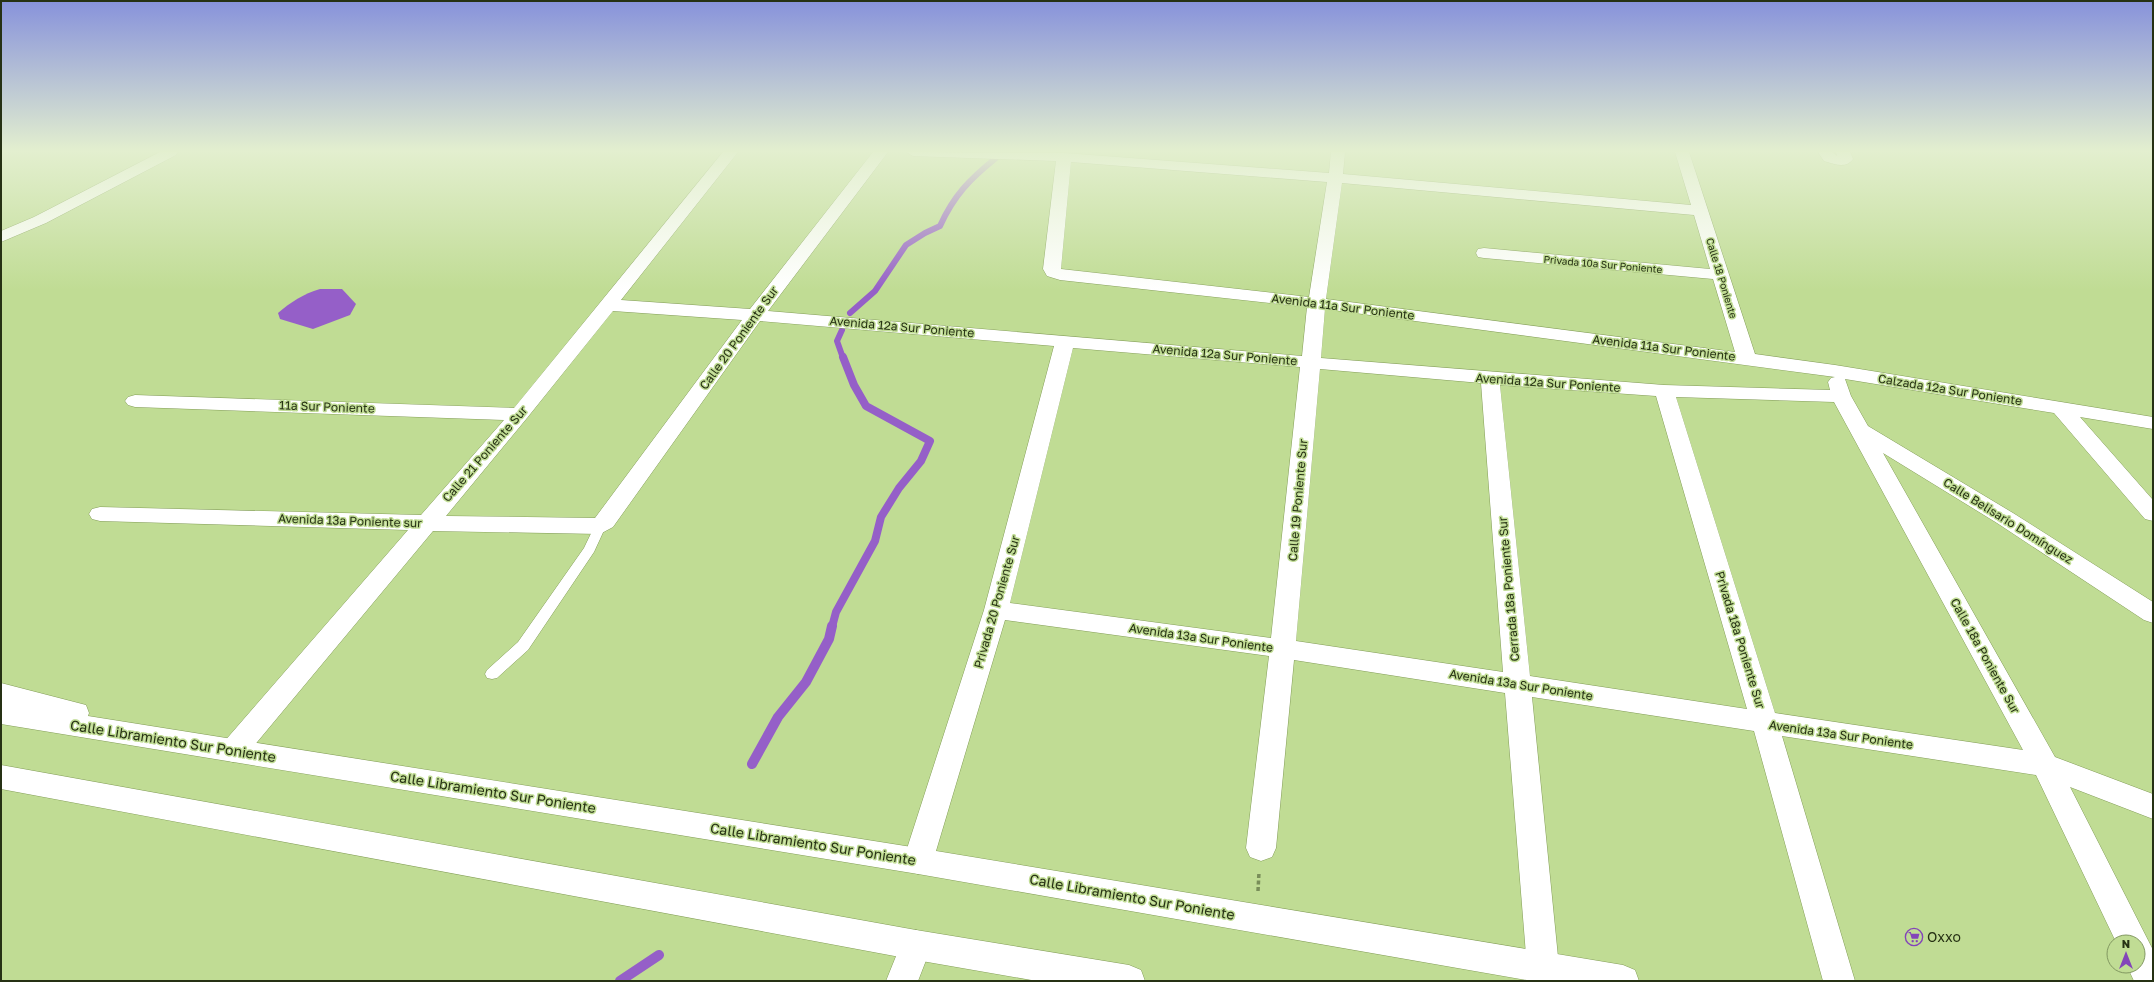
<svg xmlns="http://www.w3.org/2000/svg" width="2154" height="982" font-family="'Golos Text',sans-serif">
<rect width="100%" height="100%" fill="#c0dc94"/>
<path fill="#955fc8" d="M 320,289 L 342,289 L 356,304 L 350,315 L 313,329 L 280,319 L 278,313 C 291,302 303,294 320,289 Z"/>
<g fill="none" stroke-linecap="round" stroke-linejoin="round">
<path stroke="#955fc8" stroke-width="6" d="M 850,313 L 875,291 L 906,245 L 925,233 L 940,226 C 954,195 970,179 996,158
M 842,330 L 837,341 L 843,358"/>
<path stroke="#955fc8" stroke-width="8" d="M 832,627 L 836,612 L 875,541 L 881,517 L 899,488 L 921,461 L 930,441 L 866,406 L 854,385 L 843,357"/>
<path stroke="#955fc8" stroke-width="10" d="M 752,764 L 778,717 L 806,682 L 829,639 L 832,626
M 620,981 L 659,955"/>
<defs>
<path id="lane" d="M 600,522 L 606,526 L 594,552 L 528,650 L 497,678 L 492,679 L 487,678 L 485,674 L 487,670 L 518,642 L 584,548 L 596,523 Z"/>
<path id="street" d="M 160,152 L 178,152 L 176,155 L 46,223 L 1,242 L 1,231 L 34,217 Z
M 723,152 L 738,152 L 621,300 L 750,309 L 873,152 L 888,152 L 768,311 L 1302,356 L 1307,307 L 1060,280 L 1047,276 L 1043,269 L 1056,161 L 913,156 L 906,152 L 1064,153 L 1329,173 L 1331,152 L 1345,152 L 1343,174 L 1691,205 L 1675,152 L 1689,152 L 1755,354 L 1835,365 L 2153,417 L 2153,429 L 2080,417 L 2153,500 L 2153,521 L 2145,519 L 2054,413 L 1845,379 L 1851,396 L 1868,426 L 2013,513 L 2153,602 L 2153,623 L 2144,620 L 1997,523 L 1883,453 L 2055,757 L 2153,794 L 2153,819 L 2070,787 L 2153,950 L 2153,981 L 2134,981 L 2127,966 L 2138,966 L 2138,942 L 2116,942 L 2036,775 L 1782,736 L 1855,981 L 1823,981 L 1754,731 L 1532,697 L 1559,967 L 1555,978 L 1547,981 L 1531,978 L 1527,967 L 1505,693 L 1294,660 L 1276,848 L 1272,857 L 1261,861 L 1250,857 L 1246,848 L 1269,656 L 1005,620 L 933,861 L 929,870 L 918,874 L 907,870 L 903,861 L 984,610 L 1054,346 L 760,321 L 613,527 L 600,534 L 433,531 L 243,759 L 233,762 L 223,759 L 219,751 L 223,743 L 408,530 L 100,521 L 92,519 L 89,514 L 92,509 L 100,507 L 421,515 L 504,420 L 135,407 L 128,405 L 125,401 L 128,397 L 135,395 L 514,408 ZM 1071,162 L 1327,182 L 1309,297 L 1061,269 ZM 1342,183 L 1694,215 L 1710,269 L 1484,248 L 1478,249 L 1476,253 L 1478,257 L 1484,258 L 1713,279 L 1735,352 L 1326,299 ZM 1325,309 L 1835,377 L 1831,378 L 1828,382 L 1830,390 L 1664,385 L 1321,358 ZM 613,311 L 742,320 L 595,518 L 446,516 L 527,418 ZM 1073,348 L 1300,367 L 1271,638 L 1010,603 ZM 1320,369 L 1481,383 L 1503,672 L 1296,641 ZM 1500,385 L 1656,396 L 1747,709 L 1530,676 ZM 1676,397 L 1834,402 L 2023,750 L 1775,713 Z
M 1818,152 L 1832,152 L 1837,156 L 1836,152 L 1850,152 L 1853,159 C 1846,169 1834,164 1824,161 Z
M 916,930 L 927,934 L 932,945 L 918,981 L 886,981 L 905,934 Z"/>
<path id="primary" d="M 1,683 L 86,705 L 89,713 L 88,716 L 918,848 L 1623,965 L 1635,970 L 1639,981 L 1532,981 L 918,874 L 1,724 Z
M 1,765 L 916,930 L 1129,965 L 1141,970 L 1145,981 L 1037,981 L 916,960 L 1,789 Z"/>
</defs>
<use href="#lane" stroke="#839d58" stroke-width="1"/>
<use href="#street" stroke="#839d58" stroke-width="1"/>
<use href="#primary" stroke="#839d58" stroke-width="1"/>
<path stroke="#798e59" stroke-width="3.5" stroke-dasharray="4 2.5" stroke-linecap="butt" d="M 1258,891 L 1259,872"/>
<use href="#lane" fill="#fff" fill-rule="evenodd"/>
<use href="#street" fill="#fff" fill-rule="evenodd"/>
<use href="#primary" fill="#fff" fill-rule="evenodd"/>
</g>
<linearGradient id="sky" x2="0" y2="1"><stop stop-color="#8792db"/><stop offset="0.52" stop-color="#e3efcf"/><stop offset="1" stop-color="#e3efcf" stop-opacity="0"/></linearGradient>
<rect width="2154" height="290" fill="url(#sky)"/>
<defs>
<symbol id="supermarket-ring" viewBox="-11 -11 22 22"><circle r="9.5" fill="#c0dc94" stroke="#8344b9" stroke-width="1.5"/><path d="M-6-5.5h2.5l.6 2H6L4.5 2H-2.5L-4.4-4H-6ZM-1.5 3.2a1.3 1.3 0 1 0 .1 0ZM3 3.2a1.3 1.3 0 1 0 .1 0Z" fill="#8344b9"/></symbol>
</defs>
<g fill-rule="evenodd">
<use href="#supermarket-ring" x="1904" y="927" width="20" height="20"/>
</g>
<g text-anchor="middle" stroke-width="3" stroke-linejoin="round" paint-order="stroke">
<g font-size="10" fill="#263114" stroke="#c0dc94">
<text transform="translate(1603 264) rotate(5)" y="4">Privada 10a Sur Poniente</text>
<text transform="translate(1722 278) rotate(73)" y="4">Calle 18 Poniente</text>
</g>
<g font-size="12" fill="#263114" stroke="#c0dc94">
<text transform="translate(1343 307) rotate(7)" y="4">Avenida 11a Sur Poniente</text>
<text transform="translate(902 327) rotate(5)" y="4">Avenida 12a Sur Poniente</text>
<text transform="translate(739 338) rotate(-54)" y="4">Calle 20 Poniente Sur</text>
<text transform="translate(1664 348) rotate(7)" y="4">Avenida 11a Sur Poniente</text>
<text transform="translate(1225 355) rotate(5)" y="4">Avenida 12a Sur Poniente</text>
<text transform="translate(1548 383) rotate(4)" y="4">Avenida 12a Sur Poniente</text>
<text transform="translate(1950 390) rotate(9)" y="4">Calzada 12a Sur Poniente</text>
<text transform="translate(327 407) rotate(2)" y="4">11a Sur Poniente</text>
<text transform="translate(485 454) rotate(-49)" y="4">Calle 21 Poniente Sur</text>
<text transform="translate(1298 500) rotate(-85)" y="4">Calle 19 Poniente Sur</text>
<text transform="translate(350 521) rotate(2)" y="4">Avenida 13a Poniente sur</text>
<text transform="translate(2008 521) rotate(32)" y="4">Calle Belisario Domínguez</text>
<text transform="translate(1509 589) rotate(-95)" y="4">Cerrada 18a Poniente Sur</text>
<text transform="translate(997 602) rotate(-74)" y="4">Privada 20 Poniente Sur</text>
<text transform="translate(1201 638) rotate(8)" y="4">Avenida 13a Sur Poniente</text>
<text transform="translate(1740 640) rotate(73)" y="4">Privada 18a Poniente Sur</text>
<text transform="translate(1985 656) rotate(61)" y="4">Calle 18a Poniente Sur</text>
<text transform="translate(1521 685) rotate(9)" y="4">Avenida 13a Sur Poniente</text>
<text transform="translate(1841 735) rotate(8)" y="4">Avenida 13a Sur Poniente</text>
</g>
<g font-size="14" fill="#263114" stroke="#c0dc94">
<text transform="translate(173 741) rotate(9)" y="5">Calle Libramiento Sur Poniente</text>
<text transform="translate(493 792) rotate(9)" y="5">Calle Libramiento Sur Poniente</text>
<text transform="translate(813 844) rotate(9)" y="5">Calle Libramiento Sur Poniente</text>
<text transform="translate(1132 897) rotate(10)" y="5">Calle Libramiento Sur Poniente</text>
</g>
<g font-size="14" fill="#263114" stroke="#c0dc94" text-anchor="start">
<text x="1927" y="942">Oxxo</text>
</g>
</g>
<rect width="2154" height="982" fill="none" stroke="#263114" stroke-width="4"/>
<g transform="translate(2126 954)"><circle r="19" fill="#c0dc94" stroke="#829861"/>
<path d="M0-3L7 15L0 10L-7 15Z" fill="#8344b9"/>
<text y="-6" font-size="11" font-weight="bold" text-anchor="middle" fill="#263114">N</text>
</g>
</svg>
